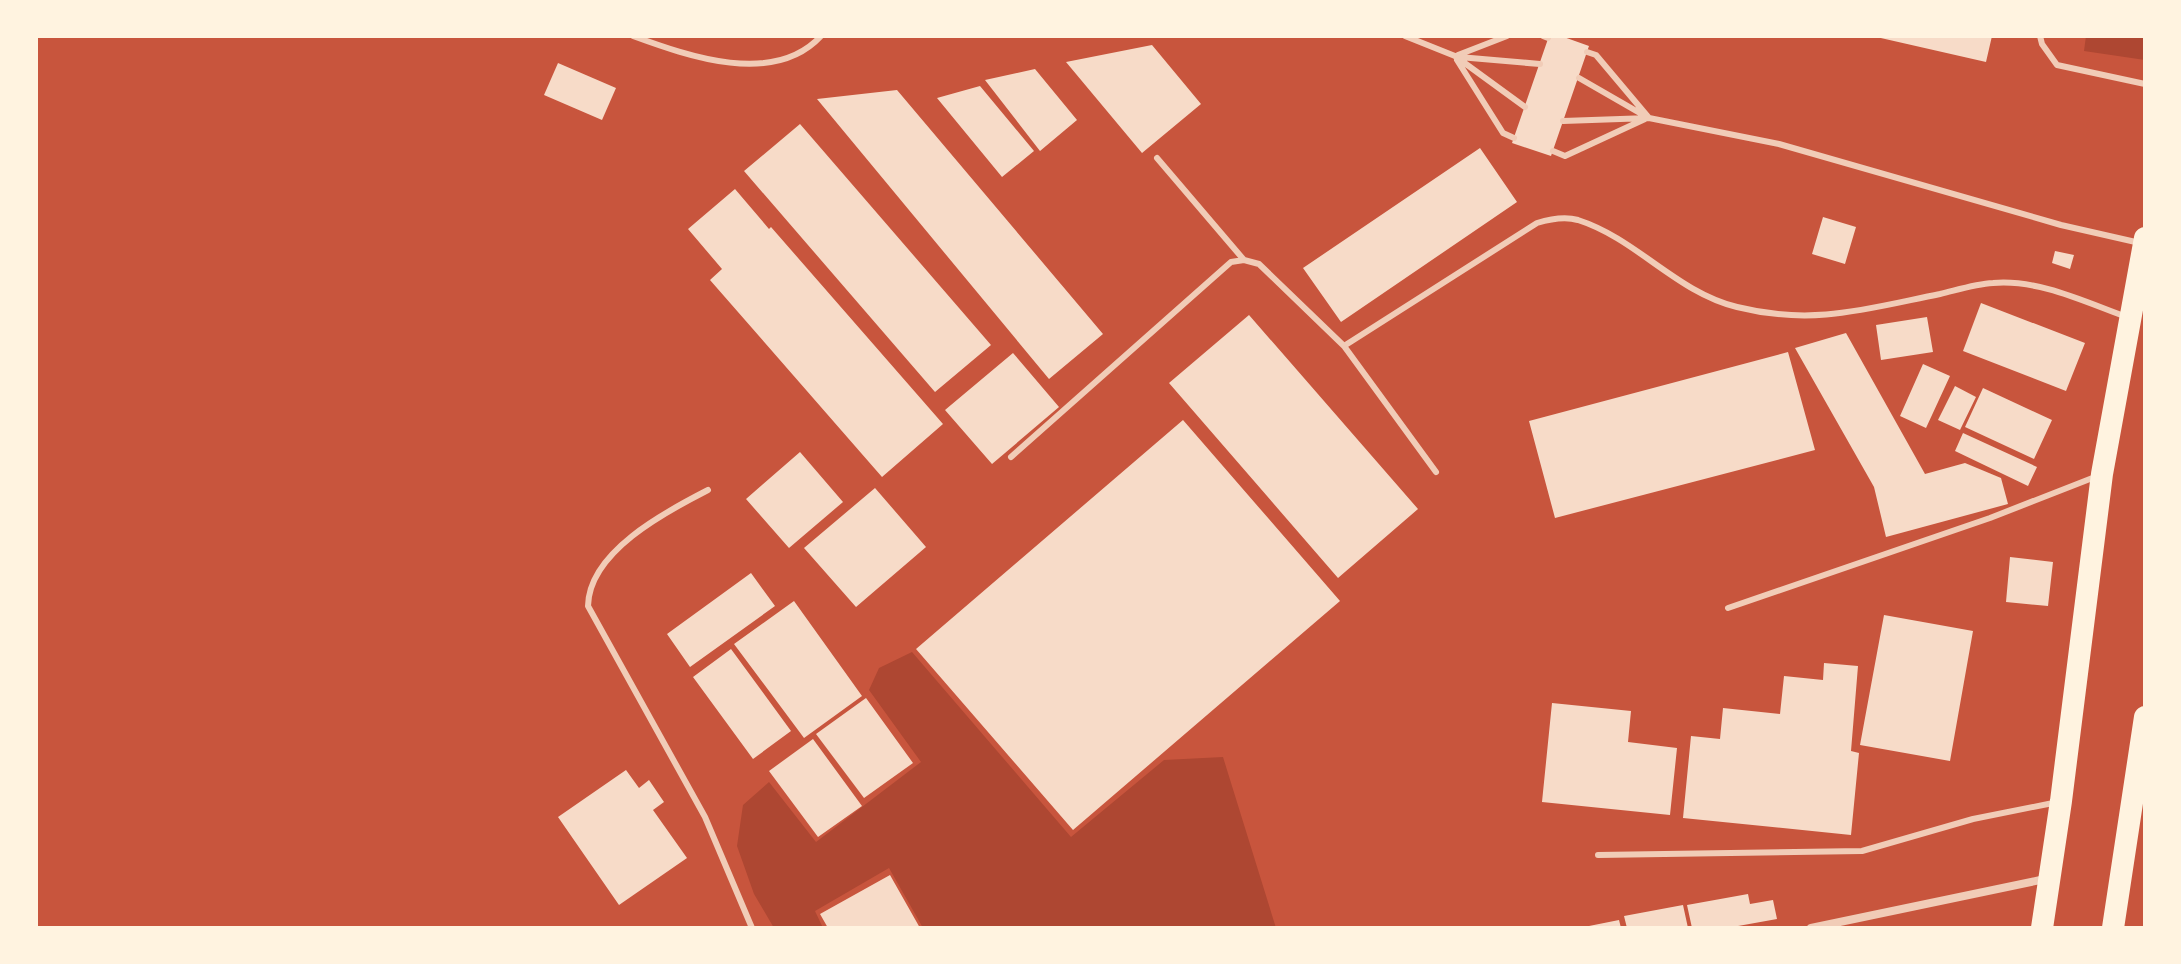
<svg xmlns="http://www.w3.org/2000/svg" width="2181" height="964" font-family="Rubik,sans-serif">
<rect width="100%" height="100%" fill="#c8553d"/>
<path fill="#ae4732" d="M 2086,36 L 2145,36 L 2145,60 L 2084,51 Z
M 912,652 L 1071,837 L 1164,760 L 1223,757 L 1276,928 L 923,928 L 889,868 L 815,911 L 823,928 L 774,928 L 754,894 L 737,846 L 743,805 L 769,782 L 816,842 L 921,762 L 869,690 L 879,668 Z"/>
<path fill="#f7dbc8" d="M 1549,36 L 1561,36 L 1589,46 L 1551,156 L 1512,143 Z
M 1872,36 L 1992,36 L 1986,62 Z
M 1152,45 L 1201,104 L 1142,153 L 1066,62 Z
M 558,63 L 616,88 L 602,120 L 544,95 Z
M 1035,69 L 1077,120 L 1040,151 L 985,80 Z
M 980,86 L 1034,151 L 1002,177 L 937,98 Z
M 897,90 L 1103,334 L 1049,379 L 817,99 Z
M 800,124 L 991,345 L 935,392 L 744,171 Z
M 1480,148 L 1517,202 L 1341,322 L 1303,268 Z
M 735,189 L 769,229 L 771,227 L 943,424 L 882,477 L 710,280 L 722,269 L 688,229 Z
M 1823,217 L 1856,227 L 1845,264 L 1812,254 Z
M 2055,251 L 2074,255 L 2070,269 L 2052,263 Z
M 1981,303 L 2085,343 L 2066,391 L 1963,351 Z
M 1249,315 L 1418,509 L 1338,578 L 1169,383 Z
M 1927,317 L 1933,352 L 1881,360 L 1876,325 Z
M 1846,333 L 1925,474 L 1965,463 L 2001,478 L 2008,504 L 1886,537 L 1874,487 L 1795,348 Z
M 1788,352 L 1815,450 L 1555,518 L 1529,421 Z
M 1013,353 L 1059,407 L 992,464 L 945,410 Z
M 1923,364 L 1950,376 L 1926,428 L 1900,416 Z
M 1955,386 L 1976,397 L 1960,430 L 1938,420 Z
M 1983,388 L 2052,420 L 2034,459 L 1965,427 Z
M 1183,420 L 1340,601 L 1073,830 L 916,649 Z
M 1963,433 L 2037,467 L 2028,486 L 1955,451 Z
M 800,452 L 843,502 L 789,548 L 746,499 Z
M 875,488 L 926,547 L 856,607 L 804,548 Z
M 2010,557 L 2053,562 L 2048,606 L 2006,602 Z
M 751,573 L 775,606 L 690,667 L 667,634 Z
M 794,601 L 862,696 L 804,738 L 734,644 Z
M 1884,615 L 1973,631 L 1950,761 L 1860,745 Z
M 731,649 L 791,731 L 753,759 L 693,677 Z
M 1824,663 L 1858,666 L 1851,751 L 1859,753 L 1851,835 L 1683,818 L 1691,736 L 1720,739 L 1723,708 L 1780,714 L 1784,676 L 1823,680 Z
M 866,698 L 913,763 L 864,798 L 816,734 Z
M 1552,703 L 1631,711 L 1628,742 L 1677,748 L 1670,815 L 1542,802 Z
M 813,739 L 862,806 L 818,837 L 769,771 Z
M 626,770 L 639,788 L 649,780 L 664,802 L 653,810 L 687,858 L 619,905 L 558,817 Z
M 890,875 L 920,928 L 828,928 L 820,914 Z
M 1748,894 L 1750,904 L 1773,900 L 1777,919 L 1727,928 L 1692,928 L 1687,905 Z
M 1683,905 L 1688,928 L 1627,928 L 1624,916 Z
M 1619,920 L 1621,928 L 1584,928 L 1584,927 Z"/>
<g fill="none" stroke-linecap="round" stroke-linejoin="round">
<path stroke="#f1ccb7" stroke-width="6" d="M 633,36 C 688,56 774,87 821,36
M 1405,36 L 1455,56 L 1525,107
M 1543,36 L 1548,38
M 2040,36 L 2042,44 L 2057,65 L 2145,84
M 1587,52 L 1596,55 L 1649,118
M 1458,55 L 1507,36
M 1459,57 L 1540,64
M 1457,60 L 1503,133 L 1514,138
M 1579,78 L 1645,116
M 1563,121 L 1649,118 L 1779,144 L 2061,225 L 2140,243
M 1553,151 L 1565,156 L 1645,119
M 1157,158 L 1244,260
M 1344,346 L 1537,223 C 1550,219 1564,216 1578,220 C 1637,239 1676,292 1737,307 C 1813,326 1866,309 1940,294 C 1957,290 1975,284 1993,283 C 2039,279 2085,302 2127,317
M 1011,457 L 1231,262 L 1244,260 L 1259,264 L 1344,346 L 1436,472
M 708,490 C 665,512 589,552 588,606 L 705,817 L 752,928
M 1728,608 L 1990,518 L 2095,477
M 1598,855 L 1862,851 L 1973,819 L 2058,802"/>
<path stroke="#f1ccb7" stroke-width="8" d="M 1811,928 L 2045,879"/>
<path stroke="#fff3e0" stroke-width="22" d="M 2042,928 L 2061,801 L 2102,474 L 2145,238
M 2113,928 L 2145,717"/>
</g>
<rect width="2181" height="964" fill="none" stroke="#fff3e0" stroke-width="76"/>
</svg>
